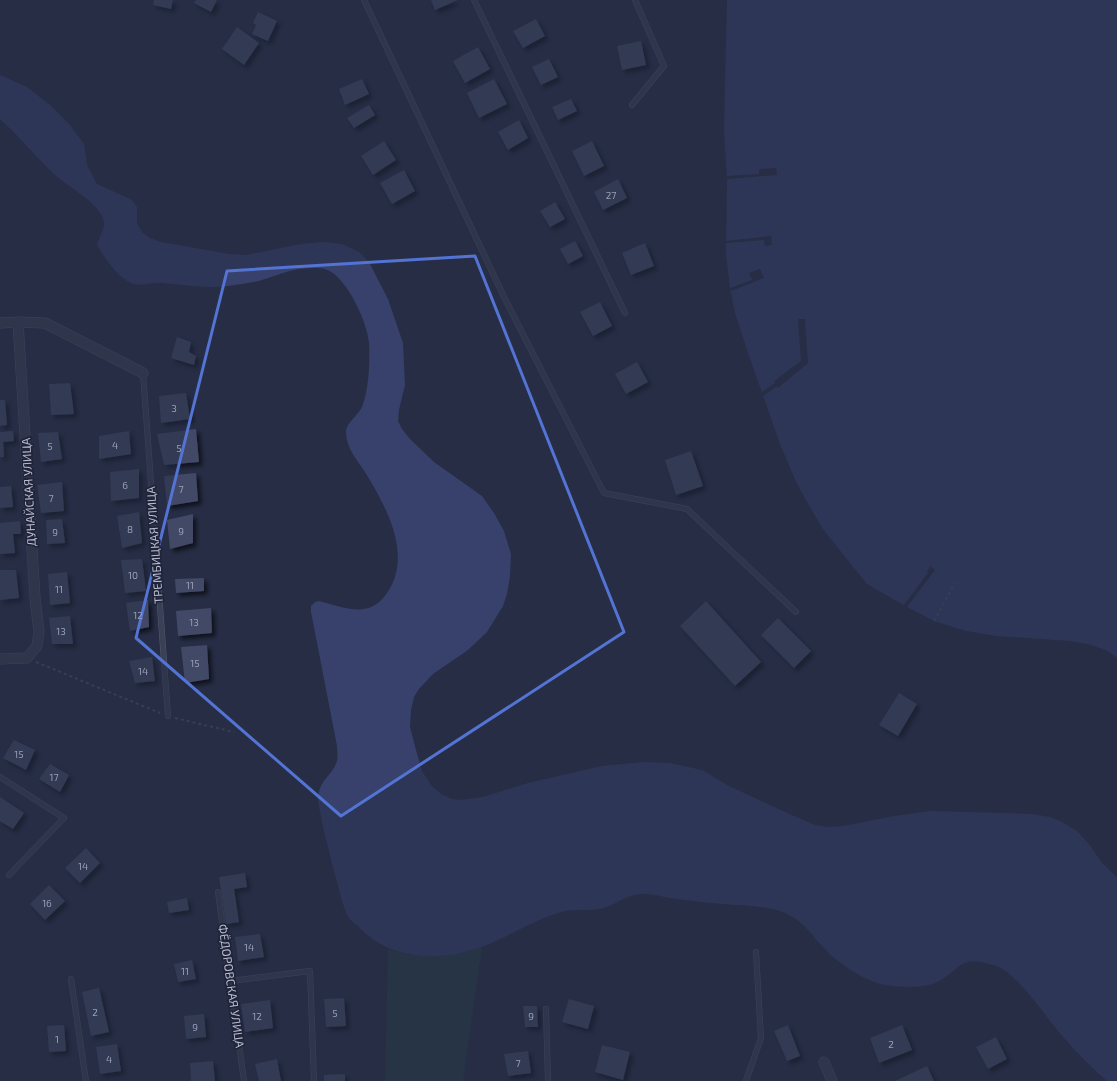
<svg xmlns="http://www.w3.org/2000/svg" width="1117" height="1081" font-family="'Exo 2',sans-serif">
<defs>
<filter id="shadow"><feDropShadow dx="3.5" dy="3.5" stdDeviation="2" flood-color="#0009"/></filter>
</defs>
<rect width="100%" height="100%" fill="#262d45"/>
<path fill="#283c46" d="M 482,947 L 463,1081 L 385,1081 L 388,949 C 418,961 453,955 482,947 Z"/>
<path fill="#37416b" d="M 727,0 L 1117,0 L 1117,658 L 1106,650 L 1088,644 L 1070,641 L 997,636 L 966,631 L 934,621 L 907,607 L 867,584 L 822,528 L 797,484 L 780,444 L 748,353 L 735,313 L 730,288 L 726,254 L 727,179 L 724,131 Z
M 0,75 L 27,87 L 50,105 L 70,125 L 84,144 L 87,165 L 97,184 L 132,200 L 137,207 L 137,223 L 142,232 L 150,238 L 161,242 L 229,254 L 246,255 L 301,244 L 324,242 L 342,244 L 359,252 L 369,262 L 388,299 L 403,343 L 405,385 L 399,410 L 398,421 L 402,429 L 410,439 L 434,462 L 482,496 L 494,513 L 504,531 L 511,554 L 510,576 L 507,594 L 503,606 L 487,632 L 468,650 L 433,674 L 419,689 L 414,697 L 411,710 L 410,727 L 416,750 L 422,771 L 431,785 L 441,794 L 452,799 L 461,800 L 483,797 L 528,783 L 602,766 L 644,762 L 670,763 L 702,770 L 729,786 L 785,812 L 815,825 L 828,827 L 844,826 L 894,816 L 930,811 L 1032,814 L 1050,817 L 1062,822 L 1077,831 L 1089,844 L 1102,863 L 1117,877 L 1117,1081 L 1107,1081 C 1092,1068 1077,1053 1064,1038 C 1046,1018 1022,979 999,967 C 994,965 987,963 981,962 C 959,958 956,973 939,981 C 924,989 902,987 886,985 C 866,982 837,963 824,948 C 813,937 804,922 789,915 C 770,905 745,906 724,904 C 706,903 688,900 670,898 C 656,895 642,891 628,897 C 620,900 612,906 603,908 C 590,912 575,908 561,912 C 533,920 509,937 481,947 C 439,962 390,961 358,926 C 355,924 352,921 349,918 C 343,908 339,889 336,878 C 331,859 326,841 322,822 C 321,815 319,808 318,801 C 318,779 332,777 337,761 C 338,757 337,751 337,746 L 311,612 L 311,606 L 315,602 L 319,601 C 346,608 371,620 389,590 C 412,552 385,505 365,472 C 357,460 346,448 346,432 C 346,422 360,415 363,404 C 369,387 370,360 369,343 C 367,322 350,286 333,273 C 324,266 311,268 300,269 C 284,271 269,279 254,282 C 241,284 226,287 213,287 C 196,287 179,284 162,283 C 151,282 142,287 131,283 C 117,277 105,258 97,245 C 99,236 108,227 102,216 C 94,200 67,186 54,174 C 35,156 19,136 0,119 Z"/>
<path fill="#262d45" d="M 776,168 L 777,175 L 727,179 L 727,176 L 759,174 L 759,169 Z
M 771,236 L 772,245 L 765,246 L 764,240 L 726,243 L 726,241 Z
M 760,269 L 764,278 L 731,291 L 730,288 L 752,280 L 749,273 Z
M 798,319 L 805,319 L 808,363 L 778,388 L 777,386 L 763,396 L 762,392 L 775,383 L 774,381 L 801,361 Z
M 930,566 L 935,570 L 907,607 L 904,605 L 928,573 L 927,572 Z"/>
<path fill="#424966" filter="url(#shadow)" d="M 154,0 L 173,0 L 171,9 L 153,5 Z
M 196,0 L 217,0 L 211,12 L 194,3 Z
M 431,0 L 458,0 L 435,10 Z
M 258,12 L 277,21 L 268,41 L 252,34 L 256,25 L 253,23 Z
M 536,19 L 545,36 L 523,48 L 513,31 Z
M 237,27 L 259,43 L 244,65 L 222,49 Z
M 641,41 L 646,65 L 622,70 L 617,46 Z
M 478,47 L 490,69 L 465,83 L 453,61 Z
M 549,59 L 558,77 L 541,85 L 532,67 Z
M 362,79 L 369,94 L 345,105 L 339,89 Z
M 494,79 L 507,104 L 479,118 L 467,93 Z
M 571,99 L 577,111 L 558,120 L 552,107 Z
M 369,105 L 375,115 L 354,128 L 347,118 Z
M 519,120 L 528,138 L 508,150 L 498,132 Z
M 384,141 L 396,160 L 373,175 L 361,156 Z
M 592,141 L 604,166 L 584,176 L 572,151 Z
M 404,170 L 415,191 L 392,204 L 380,183 Z
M 618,179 L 627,198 L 603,210 L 594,192 Z
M 555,202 L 565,219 L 550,227 L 540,211 Z
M 575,241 L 583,256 L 568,264 L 560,249 Z
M 645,243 L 654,266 L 631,275 L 622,253 Z
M 600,302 L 612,326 L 593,336 L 580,312 Z
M 177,337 L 191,342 L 189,352 L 196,356 L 194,365 L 171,358 Z
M 637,362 L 648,382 L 626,394 L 615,374 Z
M 70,383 L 74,414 L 51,415 L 49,384 Z
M 186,393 L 190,419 L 161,423 L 159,396 Z
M 0,400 L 5,400 L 7,425 L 0,426 Z
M 196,429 L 199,462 L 164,465 L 157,434 Z
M 13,431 L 14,441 L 3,442 L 4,457 L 0,457 L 0,432 Z
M 129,431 L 131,454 L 99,459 L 99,436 Z
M 58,432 L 62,459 L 41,462 L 38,433 Z
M 691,451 L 703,486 L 676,495 L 665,460 Z
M 139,469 L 139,498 L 111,501 L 110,472 Z
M 196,473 L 198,501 L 167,506 L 164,476 Z
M 62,482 L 64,511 L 41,513 L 37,485 Z
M 11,486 L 13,507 L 0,508 L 0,487 Z
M 139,512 L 142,543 L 122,548 L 117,516 Z
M 193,514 L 193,543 L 170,549 L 167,520 Z
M 62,519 L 65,543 L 47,544 L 46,520 Z
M 20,521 L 21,534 L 13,534 L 15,553 L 0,554 L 0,523 Z
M 142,559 L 146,591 L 125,593 L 121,560 Z
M 0,570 L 16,570 L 19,598 L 0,600 Z
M 67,572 L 70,603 L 50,605 L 48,574 Z
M 204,578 L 204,591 L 176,593 L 175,579 Z
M 148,600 L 149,627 L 130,631 L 126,603 Z
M 706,601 L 761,662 L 735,686 L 680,626 Z
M 211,608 L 212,633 L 178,636 L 176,611 Z
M 70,616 L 73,644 L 52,644 L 49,618 Z
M 778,618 L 811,651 L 794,668 L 761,635 Z
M 207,645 L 209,679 L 185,683 L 181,647 Z
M 152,657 L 155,681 L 135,683 L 129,661 Z
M 899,693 L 917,704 L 898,736 L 879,725 Z
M 14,740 L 35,750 L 26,770 L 3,758 Z
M 50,764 L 69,775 L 60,792 L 39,779 Z
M 0,797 L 24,813 L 13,829 L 0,821 Z
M 86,848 L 100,863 L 80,883 L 65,868 Z
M 245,873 L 247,887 L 234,889 L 239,922 L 226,924 L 219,877 Z
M 49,885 L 65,901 L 45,920 L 30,904 Z
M 187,898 L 189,910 L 169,913 L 167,902 Z
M 260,934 L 264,957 L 238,961 L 235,937 Z
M 192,960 L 196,979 L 178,982 L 174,964 Z
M 99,988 L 109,1032 L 91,1036 L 82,992 Z
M 344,998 L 346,1026 L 326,1027 L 324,999 Z
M 569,999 L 594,1006 L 588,1029 L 562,1022 Z
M 270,1000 L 273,1028 L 245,1032 L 241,1004 Z
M 523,1006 L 537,1006 L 538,1027 L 525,1027 Z
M 204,1014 L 206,1037 L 186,1039 L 184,1016 Z
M 64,1025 L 66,1051 L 49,1052 L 47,1026 Z
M 788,1025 L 800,1056 L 787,1061 L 774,1031 Z
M 902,1025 L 912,1050 L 879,1063 L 870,1038 Z
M 996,1037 L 1007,1059 L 988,1069 L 976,1047 Z
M 117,1044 L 121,1071 L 100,1074 L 96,1047 Z
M 602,1045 L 630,1052 L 623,1080 L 595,1072 Z
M 528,1051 L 531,1073 L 508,1076 L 504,1054 Z
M 277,1059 L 281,1081 L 259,1081 L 255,1064 Z
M 213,1061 L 215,1081 L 191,1081 L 190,1063 Z
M 927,1066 L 934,1081 L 895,1081 Z
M 345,1074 L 345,1081 L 324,1081 L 324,1075 Z"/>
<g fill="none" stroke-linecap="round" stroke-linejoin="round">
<defs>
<path id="service" d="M 364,0 L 504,297 L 604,493 L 687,509 L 796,612
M 474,0 L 625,313
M 632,105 L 664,66 L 635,0
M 143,373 L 168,716
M 0,777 L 64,818 L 9,875
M 218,892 L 244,1081
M 71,979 L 86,1081
M 230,981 L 310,971 L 314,1081
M 546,1009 L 548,1081
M 746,1081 L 761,1038 L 756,952"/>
<path id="minor" d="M 0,323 L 18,322 L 45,323 L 143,373
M 0,659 L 27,658 L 37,646 L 39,632 L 35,598 L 18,322
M 824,1062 L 832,1081"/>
</defs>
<use href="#service" stroke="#565a6f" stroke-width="6"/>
<use href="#minor" stroke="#565a6f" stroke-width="11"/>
<path stroke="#435860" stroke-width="2" stroke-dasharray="3 3" stroke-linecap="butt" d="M 934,621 L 955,583
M 36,662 L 160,713
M 175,718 L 234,732"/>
<use href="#service" stroke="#3a4055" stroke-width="5"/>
<use href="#minor" stroke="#3a4055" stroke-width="10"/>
</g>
<path d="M0 0H1117V1081H0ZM 475,256 L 624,632 L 341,816 L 136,638 L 227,271 Z" fill="#262d45" fill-opacity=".55" fill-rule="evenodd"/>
<path fill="none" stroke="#5374d4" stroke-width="3" stroke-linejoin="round" d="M 475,256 L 624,632 L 341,816 L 136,638 L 227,271 Z"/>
<g text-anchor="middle" stroke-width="3.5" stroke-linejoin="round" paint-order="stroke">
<g font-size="10" fill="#9a9fb4">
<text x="611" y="199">27</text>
<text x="174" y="412">3</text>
<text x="115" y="449">4</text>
<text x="50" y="450">5</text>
<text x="179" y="452">5</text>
<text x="125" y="489">6</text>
<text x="181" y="493">7</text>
<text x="51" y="502">7</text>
<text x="130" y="533">8</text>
<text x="181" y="535">9</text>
<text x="55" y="536">9</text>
<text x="133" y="579">10</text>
<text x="190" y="589">11</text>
<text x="59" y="593">11</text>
<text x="138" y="619">12</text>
<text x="194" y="626">13</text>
<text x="61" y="635">13</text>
<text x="195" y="667">15</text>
<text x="143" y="675">14</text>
<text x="19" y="758">15</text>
<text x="54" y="781">17</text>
<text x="83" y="870">14</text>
<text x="47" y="907">16</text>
<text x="249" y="951">14</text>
<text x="185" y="975">11</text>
<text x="95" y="1016">2</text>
<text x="335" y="1017">5</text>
<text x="257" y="1020">12</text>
<text x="531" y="1020">9</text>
<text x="195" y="1031">9</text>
<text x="57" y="1043">1</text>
<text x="891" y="1048">2</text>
<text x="109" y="1063">4</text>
<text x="518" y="1067">7</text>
</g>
<g font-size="12" fill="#b8bcce" stroke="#1f243a">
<text transform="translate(29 492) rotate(-93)" y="4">ДУНАЙСКАЯ УЛИЦА</text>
<text transform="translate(155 545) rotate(-94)" y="4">ТРЕМБИЦКАЯ УЛИЦА</text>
<text transform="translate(231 986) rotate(82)" y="4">ФЁДОРОВСКАЯ УЛИЦА</text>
</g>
</g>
</svg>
